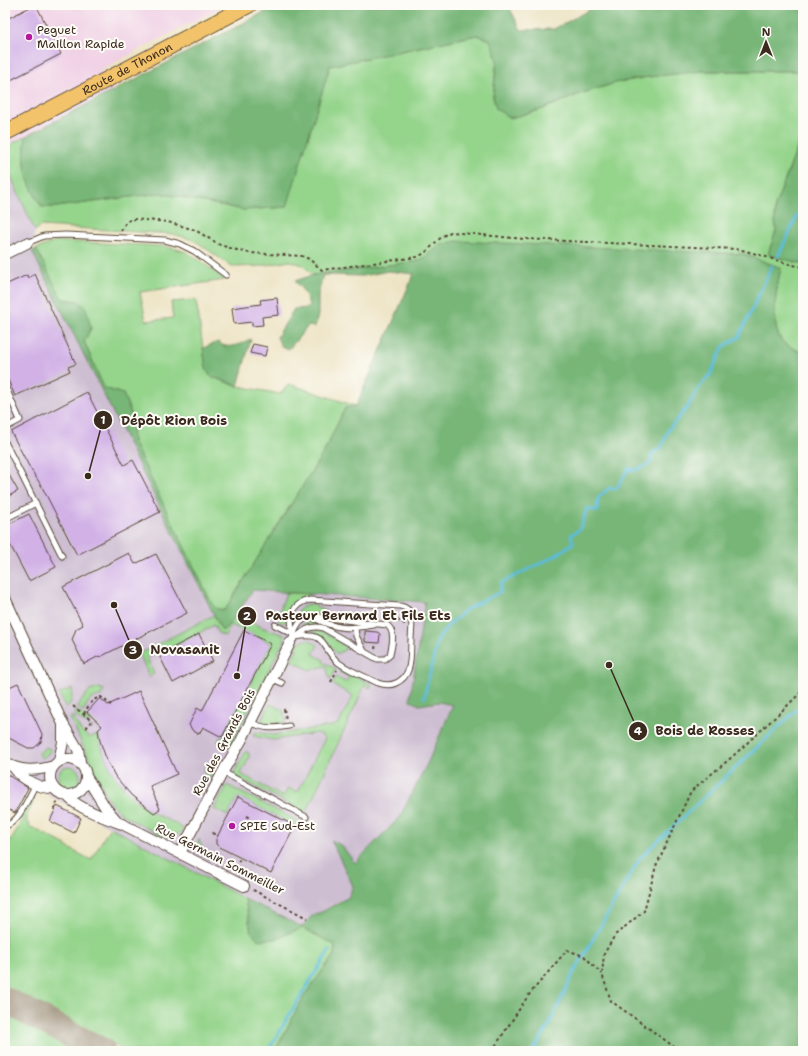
<svg xmlns="http://www.w3.org/2000/svg" width="808" height="1056" font-family="'Shantell Sans',sans-serif">
<rect width="100%" height="100%" fill="#fdfcf7"/>
<filter id="ink" filterUnits="userSpaceOnUse"><feTurbulence type="fractalNoise" baseFrequency=".025" numOctaves="2"/><feDisplacementMap in="SourceGraphic" scale="8" xChannelSelector="R" yChannelSelector="G"/><feConvolveMatrix kernelMatrix="1 2 1 2 8 2 1 2 1" color-interpolation-filters="sRGB"/></filter>
<filter id="wash" filterUnits="userSpaceOnUse"><feTurbulence type="fractalNoise" baseFrequency=".012" numOctaves="4" result="noise"/><feDisplacementMap in="SourceGraphic" scale="16" xChannelSelector="R" yChannelSelector="G"/><feGaussianBlur stdDeviation="0.9" result="paint"/><feColorMatrix in="noise" values="0 0 0 0 0 0 0 0 0 0 0 0 0 0 0 0 0 1.4 0 .05"/><feComposite in="paint" operator="in"/></filter>
<g filter="url(#wash)">
<rect width="100%" height="100%" fill="#ede3c3"/>
<path fill="#f0d0e5" d="M 5,5 L 225,5 L 100,70 L 115,91 L 5,147 Z"/>
<path fill="#cebed2" d="M 5,163 L 35,231 L 32,251 L 214,615 L 228,626 L 253,590 L 425,602 L 410,700 L 419,705 L 439,702 L 453,705 L 428,762 L 400,817 L 355,863 L 342,846 L 353,886 L 348,898 L 339,901 L 324,911 L 319,914 L 314,914 L 302,927 L 245,899 L 91,817 L 5,773 Z"/>
<path fill="#94d48b" stroke="#687f54" d="M 477,35 L 490,39 L 497,59 L 493,97 L 510,118 L 540,110 L 580,94 L 615,83 L 648,77 L 702,71 L 803,71 L 803,133 L 775,206 L 775,220 L 776,231 L 769,251 L 769,255 L 772,256 L 803,264 L 803,353 C 797,350 789,347 784,343 C 768,329 777,286 781,268 L 744,254 L 441,245 L 419,261 L 313,275 L 303,265 L 290,261 L 261,266 L 232,267 L 197,242 L 187,238 L 173,234 L 41,226 L 35,231 L 5,163 L 5,147 L 26,136 C 22,167 26,182 42,207 L 56,207 L 160,193 L 244,210 L 286,207 L 330,66 Z
M 57,241 L 163,246 C 173,248 184,250 193,256 C 204,263 214,272 225,280 L 140,292 L 146,321 L 173,318 L 171,302 L 196,300 L 206,368 L 210,376 L 233,385 L 280,394 L 289,384 L 356,406 L 345,408 L 325,450 L 225,610 L 217,609 L 212,604 L 133,442 L 131,413 L 123,394 L 104,388 L 84,341 L 91,328 L 78,301 L 62,299 L 36,249 Z
M 286,593 L 311,594 C 297,601 290,604 287,620 L 284,623 L 280,622 L 277,618 Z
M 308,604 L 312,604 L 326,611 L 324,614 L 304,615 L 294,623 C 294,614 299,608 308,604 Z
M 237,614 L 261,627 L 284,635 L 285,639 L 229,748 L 218,742 L 221,736 L 223,737 L 271,643 L 231,625 L 225,636 L 218,633 L 214,625 L 161,654 L 160,651 L 147,658 L 154,674 L 149,676 L 139,654 L 214,615 L 222,631 L 228,626 Z
M 315,620 L 318,621 L 317,624 L 305,626 L 298,632 L 303,624 Z
M 317,631 C 328,633 339,640 346,649 L 337,654 C 328,643 325,637 312,633 L 313,631 Z
M 310,640 L 318,645 L 313,654 L 324,660 L 323,662 L 336,669 L 330,680 L 326,666 L 310,670 L 291,660 L 298,648 L 296,646 C 299,641 304,640 310,640 Z
M 341,667 L 372,685 L 370,688 L 365,685 L 306,813 L 233,775 L 246,751 L 249,753 L 249,758 L 241,774 L 283,797 L 288,788 L 298,792 L 325,738 L 317,733 L 273,740 L 253,736 L 255,732 L 273,735 L 332,726 L 339,723 L 353,696 L 332,684 L 336,677 L 346,682 L 349,677 L 339,672 Z
M 72,688 C 72,696 73,703 66,708 L 59,694 Z
M 100,688 L 104,690 L 101,696 C 91,697 86,703 84,712 L 77,707 L 89,691 Z
M 270,704 L 283,710 L 286,720 L 285,722 L 269,725 L 261,721 Z
M 75,709 L 90,721 L 88,723 L 83,722 L 76,717 Z
M 72,716 L 81,731 L 89,737 L 99,735 C 104,767 126,797 153,813 C 163,818 174,822 184,829 C 180,834 174,838 167,837 C 159,836 131,819 121,814 L 112,805 L 108,799 L 70,718 Z
M 46,747 L 52,750 L 42,759 L 39,753 Z
M 207,764 L 214,770 L 211,777 L 203,772 Z
M58 777a11 11 0 1 1 22 0a11 11 0 1 1-22 0Z
M 227,785 L 298,821 L 295,826 L 238,797 L 228,816 L 214,809 Z
M 32,796 L 34,798 C 33,808 26,811 27,822 L 30,824 L 29,826 L 66,845 L 65,846 L 91,860 L 110,827 L 245,899 L 251,932 L 275,939 L 302,927 L 335,944 L 334,955 L 304,996 L 275,1051 L 126,1051 L 5,988 L 5,840 L 12,839 L 22,820 L 21,818 Z
M 199,839 L 202,848 L 206,855 L 210,853 L 211,854 L 209,859 C 201,855 195,848 199,839 Z
M 5,1014 L 76,1051 L 5,1051 Z"/>
<path fill="#77b677" stroke="#59704a" d="M 278,5 L 508,5 L 521,30 L 554,29 L 598,5 L 803,5 L 803,71 L 702,71 L 648,77 L 615,83 L 580,94 L 540,110 L 510,118 L 496,109 L 493,97 L 497,59 L 490,40 L 477,35 L 330,66 L 287,207 L 244,210 L 160,193 L 56,207 L 42,207 C 26,182 22,167 26,136 Z
M 803,133 L 803,264 L 772,256 L 769,255 L 769,251 L 776,231 L 775,220 L 775,206 Z
M 456,241 L 744,254 L 781,268 C 777,286 768,329 784,343 C 789,347 797,350 803,353 L 803,1051 L 275,1051 L 304,996 L 334,955 L 335,945 L 302,928 L 275,939 L 259,940 L 251,932 L 245,899 L 302,927 L 314,914 C 325,913 336,902 348,898 L 353,886 L 331,840 L 342,846 L 355,863 L 400,817 L 428,762 L 453,705 L 439,702 L 419,705 L 410,700 L 425,602 L 253,590 L 228,626 L 222,631 L 32,251 L 36,249 L 62,299 L 78,301 L 86,308 L 91,328 L 84,342 L 104,388 L 123,394 L 131,413 L 133,442 L 212,604 L 217,609 L 225,610 L 325,450 L 345,408 L 356,406 L 414,274 L 388,271 L 363,276 L 323,275 L 318,295 L 318,315 L 315,327 L 308,326 L 289,349 L 281,346 L 277,337 L 294,309 L 309,308 C 308,296 303,290 295,281 L 313,275 L 419,261 L 441,245 Z
M 251,339 L 238,386 L 210,376 L 206,368 L 203,348 L 218,342 C 228,351 240,344 251,339 Z"/>
<g fill="none" stroke-linecap="round" stroke-linejoin="round">
<path stroke="#5bbcd9" stroke-width="3" d="M 778,256 L 803,204
M 424,698 L 438,639 L 447,627 L 467,609 L 500,592 L 501,583 L 555,556 L 573,543 L 571,535 L 580,529 L 587,508 L 597,511 L 598,498 L 609,488 L 616,489 L 629,468 L 634,471 L 651,463 L 652,454 L 661,448 L 668,430 L 686,409 L 700,386 L 710,375 L 723,347 L 739,337 L 772,266
M 268,1051 L 297,1002 L 329,951
M 533,1051 L 549,1025 L 573,974 L 640,858 L 803,704"/>
<path stroke="#948670" stroke-width="27" d="M 5,1000 L 102,1051"/>
</g>
<g id="blocks">
<path fill="#d1b1e6" d="M 34,5 L 36,5 L 61,54 L 5,83 L 5,20 Z
M 35,274 L 76,364 L 68,367 L 70,371 L 15,396 L 5,373 L 5,285 L 27,275 L 28,278 Z
M 277,298 L 279,315 L 262,317 L 263,325 L 252,326 L 252,322 L 234,324 L 232,308 L 261,304 L 260,300 Z
M 253,344 L 267,347 L 265,356 L 250,353 Z
M 87,392 L 124,465 L 133,460 L 160,512 L 77,555 L 41,485 L 30,468 L 11,432 Z
M 5,468 L 18,491 L 5,498 Z
M 29,514 L 56,567 L 29,581 L 5,535 L 5,526 Z
M 129,553 L 135,564 L 156,554 L 187,613 L 100,657 L 99,656 L 84,664 L 72,640 L 76,629 L 83,625 L 63,587 Z
M 244,630 L 271,644 L 222,737 L 203,727 L 199,734 L 193,731 L 189,725 L 197,708 L 202,711 Z
M 365,631 L 377,632 L 380,634 L 379,643 L 365,642 Z
M 199,634 L 213,661 L 173,683 L 159,655 Z
M 18,683 L 42,734 L 41,742 L 34,748 L 28,748 L 5,736 L 5,689 Z
M 139,691 L 177,774 L 150,786 L 160,809 L 154,813 L 131,795 L 115,776 L 107,761 L 100,741 L 98,730 L 102,726 L 87,712 L 100,698 L 108,705 Z
M 5,773 L 28,788 L 15,813 L 5,808 Z
M 238,797 L 295,826 L 271,873 L 219,847 L 216,844 L 216,839 Z
M 57,806 L 81,818 L 74,833 L 50,821 Z"/>
</g>
</g>
<g filter="url(#ink)">
<use href="#blocks" fill-opacity="0" stroke="#564637" stroke-width="1"/>
<g fill="none" stroke-linecap="round" stroke-linejoin="round">
<defs>
<path id="service" d="M 27,243 L 44,236 L 66,235 L 165,240 L 180,244 L 194,251 L 226,275
M 5,386 L 20,420 L 5,428
M 5,442 L 62,556
M 5,519 L 36,503
M 311,616 L 387,625 C 396,632 392,645 390,655 L 385,659 L 377,659 L 323,628 C 308,624 300,634 290,643 C 295,631 298,619 311,616 Z
M 314,618 C 338,630 348,629 374,625
M 275,625 L 293,634
M 355,628 L 356,636 L 364,651
M 293,634 C 289,618 291,603 310,600 L 400,606 C 406,607 410,610 411,616 C 413,623 411,633 411,641 C 410,656 413,676 396,683 C 390,686 384,685 378,683 C 366,677 350,671 339,663 C 320,648 329,631 296,637
M 273,679 L 282,683
M 251,722 C 264,730 275,728 289,726
M 223,772 L 306,817
M 5,826 C 19,823 29,796 36,784"/>
<path id="minor" d="M 5,254 L 27,243
M 5,598 L 63,724 L 78,749 L 80,762
M50 777a18 18 0 1 1 36 0a18 18 0 1 1-36 0Z
M 59,761 L 63,742 L 63,726
M 5,763 C 22,772 36,771 54,766
M 15,769 C 23,780 40,789 54,788
M 87,778 L 105,807 L 117,821
M 67,795 C 74,807 108,819 122,824 L 244,886
M 180,853 L 225,768 L 241,741 L 290,643"/>
<g id="primary">
<path id="s1" d="M 5,133 L 249,5"/>
</g>
</defs>
<use href="#service" stroke="#564637" stroke-width="7"/>
<use href="#minor" stroke="#564637" stroke-width="12"/>
<use href="#primary" stroke="#564637" stroke-width="17"/>
<path stroke="#564637" stroke-width="2" stroke-dasharray="3 3" stroke-linecap="butt" d="M 121,231 L 126,222 L 132,219 L 168,222 L 195,230 L 220,245 L 240,251 L 250,253 L 302,256 L 309,259 L 322,270 L 417,257 C 431,252 436,237 451,232 L 524,239 L 736,249 C 759,253 780,263 803,267
M 393,622 L 395,619 L 405,624
M 375,649 L 376,643
M 331,682 L 337,670
M 73,706 L 92,721
M 284,709 L 286,719
M 84,714 C 88,706 92,699 101,697 L 111,705
M 86,728 L 94,719
M 54,810 L 58,800
M 247,816 L 251,818
M 212,833 L 218,836
M 238,862 L 241,857
M 253,890 L 307,918
M 492,1051 L 528,996 L 567,950 L 584,956 L 602,974
M 680,1051 L 611,1001 L 602,974 L 604,954 L 615,935 L 644,911 L 656,866 L 691,791 L 732,757 L 786,707 L 803,690"/>
<use href="#service" stroke="#fff" stroke-width="5"/>
<use href="#minor" stroke="#fff" stroke-width="10"/>
<use href="#primary" stroke="#f2c36a" stroke-width="15"/>
</g>
</g>
<g fill="#b5179e" stroke="#fdfcf7" stroke-width="1.5">
<circle cx="29" cy="37" r="4"/>
<circle cx="232" cy="826" r="4"/>
</g>
<g text-anchor="middle" stroke-width="4" stroke-linejoin="round" paint-order="stroke">
<g font-size="12" fill="#3b2a1e" stroke="#fdfcf7" text-anchor="start">
<text x="37" y="34">Peguet<tspan x="37" dy="14">Maillon Rapide</tspan></text>
<text x="240" y="830">SPIE Sud-Est</text>
</g>
<g font-size="12" fill="#3b2a1e" stroke="#fdfcf7">
<text dy="4" stroke="none"><textPath href="#s1" startOffset="138">Route de Thonon</textPath></text>
<text transform="translate(224 742) rotate(-62)" y="4">Rue des Grands Bois</text>
<text transform="translate(220 859) rotate(27)" y="4">Rue Germain Sommeiller</text>
</g>
</g>
<path fill="none" stroke="#3b2a1e" stroke-width="1.5" d="M88 476L103 420M237 676L247 616M114 605L133 650M609 665L638 731"/>
<g fill="#3b2a1e" stroke="#fdfcf7" stroke-width="1.5">
<circle cx="88" cy="476" r="4"/>
<circle cx="237" cy="676" r="4"/>
<circle cx="114" cy="605" r="4"/>
<circle cx="609" cy="665" r="4"/>
<circle cx="103" cy="420" r="10"/>
<circle cx="247" cy="616" r="10"/>
<circle cx="133" cy="650" r="10"/>
<circle cx="638" cy="731" r="10"/>
</g>
<g font-size="12" text-anchor="middle" font-weight="bold" fill="#fff">
<text x="103" y="424">1</text>
<text x="247" y="620">2</text>
<text x="133" y="654">3</text>
<text x="638" y="735">4</text>
</g>
<g font-size="13" text-anchor="middle" font-weight="bold" fill="#3b2a1e" stroke="#fdfcf7" stroke-width="4" stroke-linejoin="round" paint-order="stroke">
<text x="174" y="425">Dépôt Rion Bois</text>
<text x="358" y="620">Pasteur Bernard Et Fils Ets</text>
<text x="185" y="654">Novasanit</text>
<text x="705" y="735">Bois de Rosses</text>
</g>
<rect width="808" height="1056" fill="none" stroke="#fdfcf7" stroke-width="20"/>
<g transform="translate(766 42)" stroke="#fdfcf7" stroke-width="3" paint-order="stroke">
<path d="M0-3L7 15L0 10L-7 15Z" fill="#3b2a1e"/>
<text y="-6" font-size="11" font-weight="bold" text-anchor="middle" fill="#3b2a1e">N</text>
</g>
</svg>
